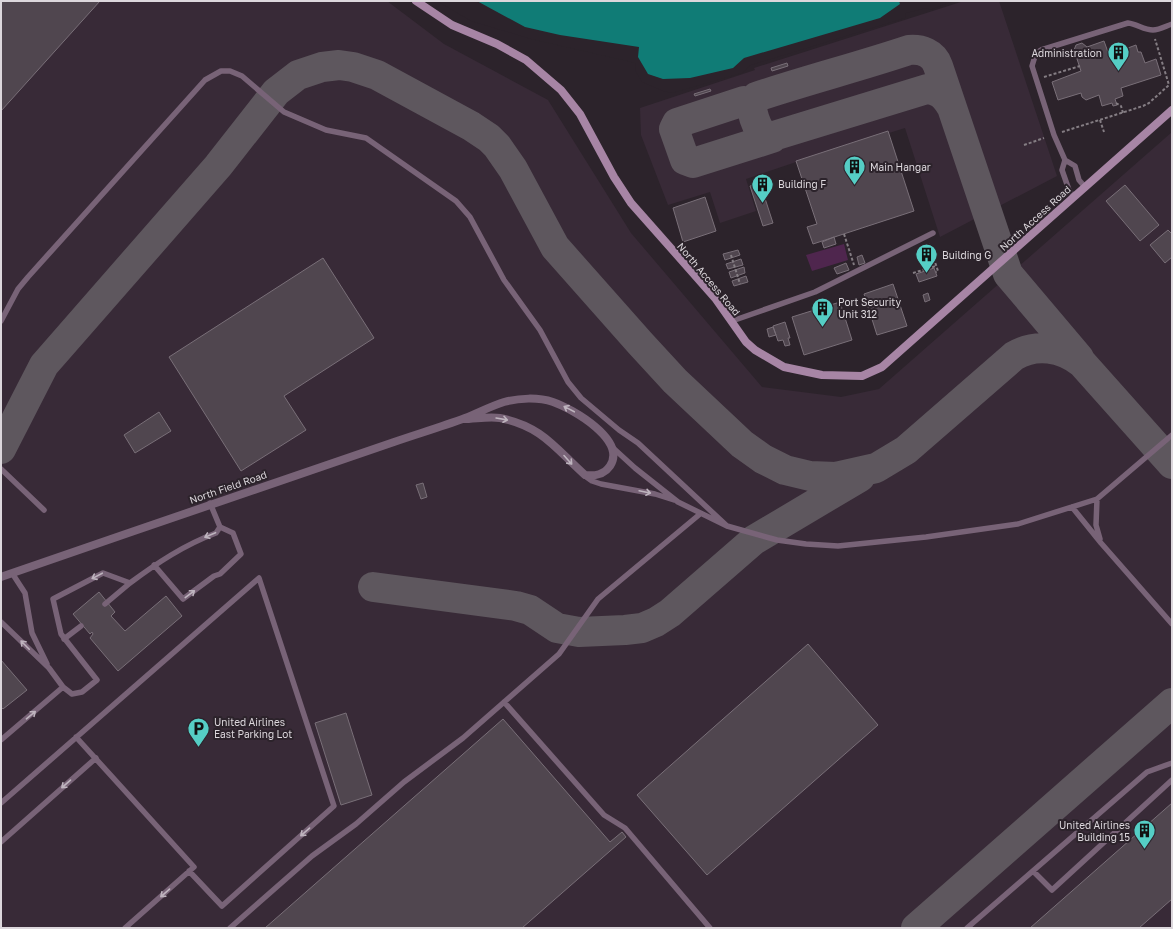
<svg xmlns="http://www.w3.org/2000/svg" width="1173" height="929" font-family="'Golos Text',sans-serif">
<rect width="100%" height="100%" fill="#2c232b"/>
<path fill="#382a37" d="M 1,1 L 387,1 L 444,44 L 548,100 L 631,233 L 762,387 L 841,397 L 879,389 L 1172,132 L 1172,928 L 1,928 Z
M 964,1 L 999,1 L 1057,176 L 940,237 L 905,128 L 889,133 L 888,131 L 746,179 L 756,211 L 720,223 L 710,192 L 668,205 L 641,135 L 640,108 L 755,70 L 754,68 Z"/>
<path fill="#4f264e" d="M 844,244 L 848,260 L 812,271 L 806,255 Z"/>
<path fill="#107c76" d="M 439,1 L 951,1 L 903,12 L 672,91 L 643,80 L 638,61 L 531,37 Z"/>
<path fill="#2c232b" d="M 437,1 L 477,1 L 525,27 L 560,35 L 639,47 L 638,57 L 648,74 L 663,79 L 690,78 L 733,68 L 744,58 L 880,18 L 900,4 L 899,1 L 953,1 L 930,10 L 927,8 L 906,13 L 905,18 L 751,65 L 742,73 L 672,93 L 663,91 L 642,82 L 635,70 L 636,63 L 531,39 L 471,21 Z"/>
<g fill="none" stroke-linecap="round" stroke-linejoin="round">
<path stroke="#5e575e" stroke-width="30" d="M 751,105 L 744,101 L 677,123 L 674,129 L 685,160 L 693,163 L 772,138
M 951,106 C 945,96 939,90 927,89 L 767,138 C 758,134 746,104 756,97 C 807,80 858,67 909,50 C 921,49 934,53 938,66 L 1008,274 L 1079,358
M 1,449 L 44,365 L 218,166 L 276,92 L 298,75 L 322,67 L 339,65 L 353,67 L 377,75 L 471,126 L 489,138 L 497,146 L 513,169 L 555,247 L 640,343 L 675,381 L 742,444 L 763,459 L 785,470 L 810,476 L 836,477 L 876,468 L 906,450 L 1014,356 C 1036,343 1062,347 1082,363 L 1172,464
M 373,587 L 516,606 L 530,610 L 557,628 L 579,632 L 625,630 L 642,628 L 656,622 L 670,613 L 754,540 L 860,477
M 916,928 L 1172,703"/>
</g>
<path fill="#50464f" stroke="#796f78" d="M 1,1 L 100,1 L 1,111 Z
M 1104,41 L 1109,55 L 1136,45 L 1138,52 L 1141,52 L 1145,63 L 1156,59 L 1161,75 L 1121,88 L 1123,96 L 1115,99 L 1117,105 L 1113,106 L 1112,103 L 1102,106 L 1099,95 L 1086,100 L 1082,97 L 1081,93 L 1058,100 L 1052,82 L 1081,71 L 1074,50 L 1076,45 L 1082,43 L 1087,47 Z
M 787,63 L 788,66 L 772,71 L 771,68 Z
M 710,89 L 711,91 L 695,96 L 694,94 Z
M 888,131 L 914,211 L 813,244 L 807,227 L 817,224 L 796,161 Z
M 760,183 L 773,223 L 763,226 L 750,186 Z
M 1125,185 L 1159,225 L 1140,241 L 1106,201 Z
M 705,197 L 716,231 L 683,242 L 673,208 Z
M 1168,230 L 1172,234 L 1172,257 L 1165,263 L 1150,245 Z
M 834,237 L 836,244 L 824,248 L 822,242 Z
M 738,250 L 740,255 L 725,260 L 723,254 Z
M 862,255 L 865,263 L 859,265 L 857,257 Z
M 323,258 L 374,338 L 284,396 L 306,430 L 241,471 L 169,357 Z
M 741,259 L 743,265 L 728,269 L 726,264 Z
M 846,263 L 849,270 L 837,274 L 834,268 Z
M 744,267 L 745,273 L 731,278 L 729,272 Z
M 934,268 L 937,276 L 919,282 L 916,274 Z
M 746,276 L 748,282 L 734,286 L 732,281 Z
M 893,284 L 907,326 L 877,335 L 864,294 Z
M 928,293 L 930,300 L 925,302 L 923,295 Z
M 840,302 L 852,340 L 804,355 L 792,317 Z
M 785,322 L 790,338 L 788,338 L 790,345 L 785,346 L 783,340 L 778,341 L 773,326 Z
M 773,327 L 776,335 L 769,337 L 767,329 Z
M 159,412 L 171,431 L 135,453 L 124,435 Z
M 423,483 L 427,497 L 421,499 L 416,485 Z
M 99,592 L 115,612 L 111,616 L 125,631 L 166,596 L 182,616 L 118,671 L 90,638 L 93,634 L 92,632 L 90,634 L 73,614 Z
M 808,644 L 878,725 L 707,875 L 637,795 Z
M 1,660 L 27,690 L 3,709 L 1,707 Z
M 346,713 L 372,795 L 341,805 L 315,723 Z
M 503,719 L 610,842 L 622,832 L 626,837 L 522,928 L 265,928 Z
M 1172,803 L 1172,899 L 1139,928 L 1030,928 Z"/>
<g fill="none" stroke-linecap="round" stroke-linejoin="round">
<path stroke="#847d83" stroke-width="2" stroke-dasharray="3 2" stroke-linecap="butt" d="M 1044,77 L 1080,66
M 1116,103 L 1121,106 L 1123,113
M 1100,120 L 1104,132
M 1062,132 L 1143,106 L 1149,103 L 1169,85 L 1155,39
M 1024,145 L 1044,138
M 844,234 L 854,265
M 929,244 L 938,271 L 936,272
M 731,255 L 740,284
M 913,273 L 936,266"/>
<path stroke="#786377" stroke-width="5.5" d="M 1065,160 L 1075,166 L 1079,180 L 1085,187
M 1074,197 L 1069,190 L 1062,170 L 1065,160 L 1054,135 L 1032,66 L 1036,53 L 1041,50 L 1128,23 C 1137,24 1144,30 1153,30 C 1159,30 1166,26 1172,24
M 1,321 L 18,289 L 28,277 L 205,80 L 221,71 L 230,71 L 242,76 L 284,112 L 326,130 L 366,138 L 456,201 L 470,217 L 504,280 L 540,330 L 568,382 L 581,398 L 619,430 L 638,443 L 727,526
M 732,321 L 815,292 L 933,233
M 612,447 L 635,468 L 678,502 L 727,526 L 777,540 L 806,544 L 838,546 L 926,537 L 1018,524 L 1097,499 L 1172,435
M 1,469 L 44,510
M 585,476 L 592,481 L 601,484 L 655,494 L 674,500
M 1097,499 L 1096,525 L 1100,539
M 1072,507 L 1101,543 L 1172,624
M 154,565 L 183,599 L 214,576 L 220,574 L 241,554 L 233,533 L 220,527
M 12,573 L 25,593 L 32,633 L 47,664
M 105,604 L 130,583
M 1,622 L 49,668 L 63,687 L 72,694 L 82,692 L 97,680 L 61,634 L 53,599 L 103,573 L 130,583 C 157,563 184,545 216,533 L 220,527 L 210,503
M 64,639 L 81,626
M 504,702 L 604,815 L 625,828 L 710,928
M 76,737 L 194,867 L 125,928
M 1,740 L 63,687
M 1,803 L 259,578 L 334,806 L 222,906 L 189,871
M 1,842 L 96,758
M 1033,871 L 1052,890 L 1172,780
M 230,928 L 312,856 L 356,824 L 404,782 L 463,738 L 559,654 L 598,599 L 700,514
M 967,928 L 1147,772 L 1172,763"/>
<path stroke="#786377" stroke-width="8" d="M 1,577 C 132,532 263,486 394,442 C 417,434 441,427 465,418 C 478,413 491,406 504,402 C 519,398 538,397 553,402 C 573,409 627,440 610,466 C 604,475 595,476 585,475 C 556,449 542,426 500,418 C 489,416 475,419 463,419"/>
<path stroke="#a785a5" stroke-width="8" d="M 416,1 L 452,25 L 497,44 L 526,60 L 561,90 L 580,114 L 614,177 L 631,203 L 715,298 L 746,342 L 755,350 L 784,367 L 822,375 L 862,376 L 882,367 L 1172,110"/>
</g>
<defs><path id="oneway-shaft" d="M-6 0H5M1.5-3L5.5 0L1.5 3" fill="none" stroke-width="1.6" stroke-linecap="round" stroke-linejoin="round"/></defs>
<g stroke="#beb4be">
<use href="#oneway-shaft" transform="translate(569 409) rotate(-152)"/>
<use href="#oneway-shaft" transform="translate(502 419) rotate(10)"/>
<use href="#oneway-shaft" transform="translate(568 460) rotate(48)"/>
<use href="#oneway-shaft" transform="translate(645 492) rotate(12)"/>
<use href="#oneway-shaft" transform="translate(210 535) rotate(157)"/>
<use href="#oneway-shaft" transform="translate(97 576) rotate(152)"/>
<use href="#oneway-shaft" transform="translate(190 594) rotate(-37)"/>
<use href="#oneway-shaft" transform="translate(25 645) rotate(-135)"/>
<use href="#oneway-shaft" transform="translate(31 715) rotate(-40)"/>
<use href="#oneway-shaft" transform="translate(66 784) rotate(139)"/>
<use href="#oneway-shaft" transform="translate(305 832) rotate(139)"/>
<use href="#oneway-shaft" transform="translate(165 893) rotate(139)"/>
</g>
<defs>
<symbol id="building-pin" viewBox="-11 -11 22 30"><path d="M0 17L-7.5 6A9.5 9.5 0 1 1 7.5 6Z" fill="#55cec5" stroke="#2c232b"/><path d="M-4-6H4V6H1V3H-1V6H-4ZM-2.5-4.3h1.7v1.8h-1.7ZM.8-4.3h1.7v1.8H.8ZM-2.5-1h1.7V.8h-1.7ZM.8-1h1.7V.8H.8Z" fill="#111"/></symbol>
<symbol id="parking-pin" viewBox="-11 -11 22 30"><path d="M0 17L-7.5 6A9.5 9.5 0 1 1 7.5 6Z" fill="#55cec5" stroke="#2c232b"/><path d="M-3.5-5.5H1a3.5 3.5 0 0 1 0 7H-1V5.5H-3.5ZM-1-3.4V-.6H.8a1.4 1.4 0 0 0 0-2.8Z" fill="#111"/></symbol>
</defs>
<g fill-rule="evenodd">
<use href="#building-pin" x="1106" y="40" width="25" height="34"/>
<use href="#building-pin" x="842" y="154" width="25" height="34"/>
<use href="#building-pin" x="750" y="172" width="25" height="34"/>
<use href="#building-pin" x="914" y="242" width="25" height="34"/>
<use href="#building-pin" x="810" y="296" width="25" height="34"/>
<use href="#parking-pin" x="186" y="716" width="25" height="34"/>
<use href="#building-pin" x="1132" y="818" width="25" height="34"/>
</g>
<g text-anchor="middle" stroke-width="4" stroke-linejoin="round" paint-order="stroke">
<g font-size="10" fill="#dcd7dc" stroke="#2c232b" text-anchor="start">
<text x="1102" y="57" text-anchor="end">Administration</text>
<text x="870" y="171">Main Hangar</text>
<text x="778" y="188">Building F</text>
<text x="942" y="259">Building G</text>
<text x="838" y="306">Port Security<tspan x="838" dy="12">Unit 312</tspan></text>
<text x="214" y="726">United Airlines<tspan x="214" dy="12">East Parking Lot</tspan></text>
<text x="1130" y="829" text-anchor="end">United Airlines<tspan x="1130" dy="12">Building 15</tspan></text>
</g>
<g font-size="10" fill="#dcd7dc" stroke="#2c232b">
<text transform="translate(1035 218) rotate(-42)" y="4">North Access Road</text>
<text transform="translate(709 279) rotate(50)" y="4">North Access Road</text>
<text transform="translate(228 487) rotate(-19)" y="4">North Field Road</text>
</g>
</g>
<rect width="1173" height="929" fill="none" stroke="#dcd7dc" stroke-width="4"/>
</svg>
